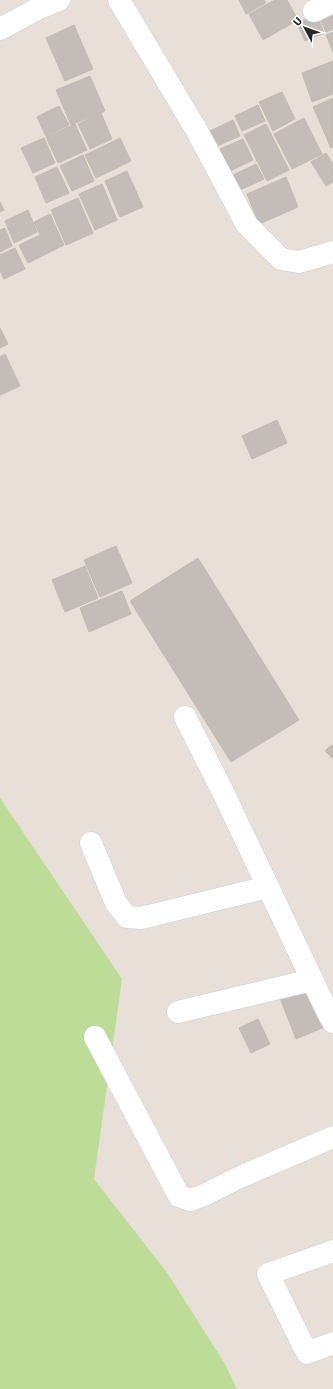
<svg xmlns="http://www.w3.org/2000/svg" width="333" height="1389" font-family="Signika,sans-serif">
<rect width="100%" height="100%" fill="#e8dfd9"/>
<path fill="#bcdc98" d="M 0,798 L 122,979 L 94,1179 L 168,1274 L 225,1364 L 237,1389 L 0,1389 Z"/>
<path fill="#c4bcb9" stroke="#c3bab3" d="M 239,0 L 264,0 L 266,3 L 246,14 Z
M 275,0 L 287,0 L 298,20 L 263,40 L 249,14 Z
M 333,7 L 333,29 L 326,32 L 318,13 Z
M 317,14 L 324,33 L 305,41 L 297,23 Z
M 74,25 L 93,69 L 65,81 L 46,38 Z
M 333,32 L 333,52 L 326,35 Z
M 333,61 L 333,94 L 312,102 L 302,73 Z
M 90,76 L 105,111 L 71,125 L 56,90 Z
M 282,92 L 295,119 L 273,131 L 259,102 Z
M 333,98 L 333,147 L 331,148 L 313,107 Z
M 258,105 L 265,121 L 242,131 L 235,116 Z
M 59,106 L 69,125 L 46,136 L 37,117 Z
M 101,113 L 112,139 L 90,149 L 78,124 Z
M 304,118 L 322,154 L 292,169 L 274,134 Z
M 233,120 L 240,136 L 217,146 L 210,131 Z
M 75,124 L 87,150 L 58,163 L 46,137 Z
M 266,124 L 289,170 L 267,181 L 244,135 Z
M 44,138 L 55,163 L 33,173 L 21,148 Z
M 120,138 L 131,161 L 96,178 L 85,155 Z
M 243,139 L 253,160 L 230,171 L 220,149 Z
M 326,153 L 333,164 L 333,182 L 326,186 L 311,162 Z
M 83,155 L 94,181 L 72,191 L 60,166 Z
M 256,164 L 264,179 L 240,190 L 233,175 Z
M 57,167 L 69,193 L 46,203 L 35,177 Z
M 127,171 L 143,207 L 120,217 L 105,181 Z
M 286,177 L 298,207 L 259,224 L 247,194 Z
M 102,184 L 117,220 L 95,230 L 79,194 Z
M 78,198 L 93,233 L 66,245 L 51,210 Z
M 0,202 L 4,210 L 0,212 Z
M 28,210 L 37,232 L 14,243 L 5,221 Z
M 50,214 L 64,245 L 28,263 L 19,245 L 40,235 L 34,222 Z
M 5,228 L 12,246 L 0,252 L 0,230 Z
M 15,248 L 25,269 L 4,279 L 0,270 L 0,255 Z
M 0,328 L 8,344 L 0,348 Z
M 5,354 L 20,386 L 0,395 L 0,357 Z
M 277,420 L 287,443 L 252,459 L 242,436 Z
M 116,546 L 132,583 L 100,597 L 84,560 Z
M 198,558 L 299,720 L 231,762 L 130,601 Z
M 85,566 L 98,598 L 65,612 L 52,580 Z
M 122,591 L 131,614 L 89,632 L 80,608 Z
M 331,745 L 333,746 L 333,759 L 325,751 Z
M 310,985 L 327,1026 L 296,1039 L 280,998 Z
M 258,1019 L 270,1044 L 251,1053 L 239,1028 Z"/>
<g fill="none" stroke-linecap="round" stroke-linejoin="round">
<defs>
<path id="street" d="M 119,0 L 197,131 L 247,225 L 281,259 L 299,262 L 333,252
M 314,11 L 333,2
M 0,29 L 39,8 L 59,0
M 185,717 L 222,790 L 327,1011 L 333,1022
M 91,843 L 116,903 L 127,917 L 141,918 L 268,887
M 178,1012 L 312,980
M 95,1037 L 179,1196 L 191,1200 L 204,1195 L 238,1178 L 333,1137
M 333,1251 L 268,1274 L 307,1353 L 333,1343"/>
</defs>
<use href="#street" stroke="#c7ced8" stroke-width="23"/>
<use href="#street" stroke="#fff" stroke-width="22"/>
</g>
<g transform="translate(305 28) rotate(311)" stroke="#ffffff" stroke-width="3" paint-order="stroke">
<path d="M0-3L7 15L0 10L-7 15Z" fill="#272727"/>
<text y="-6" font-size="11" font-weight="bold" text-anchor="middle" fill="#272727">U</text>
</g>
</svg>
